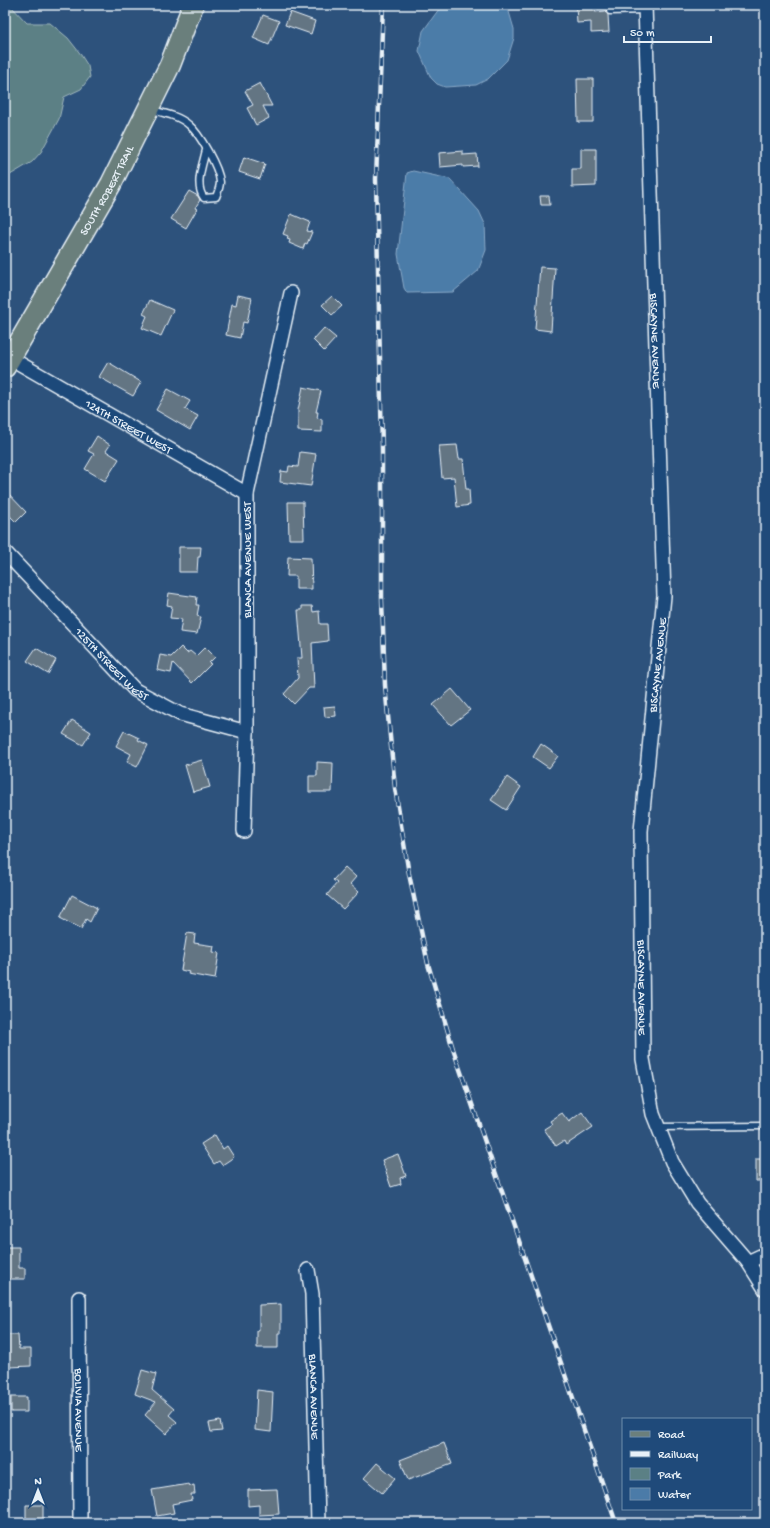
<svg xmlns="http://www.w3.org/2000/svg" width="770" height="1528" font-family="'Gochi Hand',sans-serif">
<rect width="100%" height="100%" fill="#2d527c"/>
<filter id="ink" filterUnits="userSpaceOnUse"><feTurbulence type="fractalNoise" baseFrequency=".025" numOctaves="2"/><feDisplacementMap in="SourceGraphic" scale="8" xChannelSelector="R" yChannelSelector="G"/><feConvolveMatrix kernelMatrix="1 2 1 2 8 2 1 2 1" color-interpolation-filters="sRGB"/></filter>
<g filter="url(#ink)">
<path fill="#5b8085" stroke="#a2b8be" d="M 5,5 L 10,5 L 27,23 L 50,23 L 68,38 L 79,52 L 88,66 L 90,77 L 81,89 L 64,97 L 59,119 L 41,152 L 32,162 L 5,178 Z"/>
<path fill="#4b7ba8" stroke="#8aaac8" d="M 442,5 L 507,5 L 514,29 L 514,38 L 507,60 L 488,79 L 476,85 L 445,87 L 437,84 L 431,78 L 419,51 L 423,31 Z
M 413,171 L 450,179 L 479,211 L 485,224 L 486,250 L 478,271 L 453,292 L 407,293 L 404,288 L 398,254 L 407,173 Z"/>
<path fill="#637483" stroke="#e8f1f8" d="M 576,5 L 595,5 L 595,12 L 606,11 L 608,15 L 609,32 L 591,33 L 591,22 L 577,23 Z
M 290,12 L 315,21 L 311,34 L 285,25 Z
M 263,15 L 279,21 L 269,45 L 253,38 Z
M 577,79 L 593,79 L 593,122 L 578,122 Z
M 260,83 L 272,106 L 263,106 L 269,118 L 256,125 L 247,108 L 253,105 L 245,91 Z
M 581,149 L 596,149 L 596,186 L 572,187 L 572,169 L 581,169 Z
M 463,151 L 463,155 L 477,154 L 478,166 L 463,167 L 463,165 L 440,167 L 439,153 Z
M 244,157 L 265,164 L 260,179 L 239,172 Z
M 189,191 L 198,196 L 200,200 L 195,208 L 197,209 L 186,228 L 171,219 Z
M 540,196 L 549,196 L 550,205 L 541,205 Z
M 291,214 L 310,222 L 307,231 L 312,232 L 307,244 L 305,243 L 303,249 L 289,243 L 290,240 L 287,239 L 288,236 L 283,234 Z
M 540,267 L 555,268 L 551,331 L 535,329 Z
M 238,295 L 252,298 L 247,323 L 243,322 L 240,338 L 226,335 L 232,304 L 236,305 Z
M 332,296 L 342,306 L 332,315 L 322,305 Z
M 150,300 L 173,310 L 161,336 L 142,328 L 147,316 L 143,314 Z
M 324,328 L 336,338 L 324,351 L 313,340 Z
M 108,362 L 141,382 L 133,396 L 99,377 Z
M 303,387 L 321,391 L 316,412 L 318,412 L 317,418 L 322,419 L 322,432 L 298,431 L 298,410 Z
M 168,389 L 190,401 L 185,409 L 198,416 L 190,430 L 156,410 Z
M 97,436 L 110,445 L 106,451 L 119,459 L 105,481 L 85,469 L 94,454 L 88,451 Z
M 457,445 L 459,459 L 463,459 L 466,489 L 469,489 L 470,505 L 457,507 L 454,477 L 442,478 L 439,446 Z
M 300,452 L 316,454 L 311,486 L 280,482 L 281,471 L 288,472 L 289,466 L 298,467 Z
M 5,490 L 26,512 L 16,522 L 5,511 Z
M 288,502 L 303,502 L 304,539 L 289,539 Z
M 179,547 L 201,547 L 200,557 L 198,557 L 197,572 L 179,572 Z
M 288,557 L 311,558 L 312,589 L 296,589 L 296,576 L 287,576 Z
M 169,593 L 197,597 L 196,605 L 199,605 L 197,616 L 201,617 L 197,634 L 180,632 L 182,619 L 170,618 L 172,606 L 167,605 Z
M 302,606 L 312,606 L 313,612 L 319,611 L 320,624 L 327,624 L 328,641 L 312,643 L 314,688 L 309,688 L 294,704 L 284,694 L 298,678 L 297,658 L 302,658 L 298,610 L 302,610 Z
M 181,647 L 187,653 L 190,651 L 196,656 L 205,647 L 215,657 L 209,663 L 211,664 L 192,683 L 173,663 L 171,673 L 157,670 L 160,655 L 171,657 Z
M 36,648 L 56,660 L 48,674 L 27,661 Z
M 452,689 L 470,710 L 451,725 L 433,705 Z
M 335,706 L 336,716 L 325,717 L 324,707 Z
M 72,720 L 91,732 L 83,745 L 63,734 Z
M 124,731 L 139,738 L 138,740 L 148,745 L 137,767 L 127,762 L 131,754 L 116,746 Z
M 541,744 L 558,756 L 549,768 L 533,757 Z
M 202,760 L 210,787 L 193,792 L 185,765 Z
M 317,762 L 333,763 L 332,792 L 309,792 L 309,776 L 317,776 Z
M 507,777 L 521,787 L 506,810 L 491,800 Z
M 345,867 L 356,877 L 350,884 L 359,892 L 343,909 L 327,895 L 337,883 L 333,880 Z
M 72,895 L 97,908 L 90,922 L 86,919 L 81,929 L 60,918 Z
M 187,933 L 195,934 L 194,943 L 214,946 L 213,952 L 219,953 L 215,979 L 188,974 L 189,972 L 181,970 Z
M 582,1112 L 593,1127 L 566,1145 L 564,1141 L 556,1146 L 544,1129 L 552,1124 L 550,1121 L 562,1113 L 569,1122 Z
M 215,1135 L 223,1149 L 227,1146 L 234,1157 L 222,1165 L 219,1161 L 214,1164 L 201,1144 Z
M 398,1154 L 406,1176 L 400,1178 L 401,1184 L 391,1187 L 382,1160 Z
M 756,1159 L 765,1159 L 765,1181 L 756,1181 Z
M 5,1247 L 19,1247 L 19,1268 L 25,1268 L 25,1279 L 5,1279 Z
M 281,1304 L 281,1333 L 278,1333 L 278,1348 L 257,1348 L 257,1331 L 259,1331 L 259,1305 Z
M 5,1335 L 18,1335 L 19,1349 L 31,1349 L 31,1366 L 9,1367 L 9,1362 L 5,1363 Z
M 142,1370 L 156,1374 L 152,1390 L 174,1409 L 169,1415 L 177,1422 L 166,1434 L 145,1415 L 156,1402 L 135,1394 Z
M 257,1390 L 273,1392 L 271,1432 L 255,1430 Z
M 11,1397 L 27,1397 L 27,1412 L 11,1412 Z
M 220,1421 L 222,1431 L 211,1432 L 209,1423 Z
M 444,1443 L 452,1464 L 408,1480 L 400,1460 Z
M 377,1463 L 395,1478 L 382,1493 L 364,1478 Z
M 189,1484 L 190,1486 L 194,1485 L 195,1494 L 191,1494 L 192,1500 L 172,1504 L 174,1513 L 157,1516 L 152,1490 Z
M 277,1489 L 279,1514 L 259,1515 L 259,1505 L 248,1506 L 248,1490 Z
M 26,1505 L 43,1505 L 43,1523 L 26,1523 Z"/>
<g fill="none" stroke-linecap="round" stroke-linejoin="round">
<defs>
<path id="lane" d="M 610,11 L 646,10
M 152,110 C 164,113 179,116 189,125 C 200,134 219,168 220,182 C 220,187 218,192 216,197 L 204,198 C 194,185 203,164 206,150
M 658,1127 L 765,1126"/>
<g id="street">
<path id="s1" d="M 645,5 L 664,596 L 641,831 L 643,1059 L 653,1114 L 672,1162 L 697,1203 L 748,1262 L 765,1289"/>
<path id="s2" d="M 10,358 L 247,494"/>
<path id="s3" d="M 5,552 L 135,690 L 180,714 L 247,732"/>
<path d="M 244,831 L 247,732 L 247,494 L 291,293"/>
<path d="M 748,1262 L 765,1254"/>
<path id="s4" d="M 308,1270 L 312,1294 L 318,1523"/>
<path id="s5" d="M 79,1298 L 80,1523"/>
</g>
<g id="primary">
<path id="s6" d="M 5,367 L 111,184 L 170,65 L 193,5"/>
</g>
</defs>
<use href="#lane" stroke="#e8f1f8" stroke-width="9"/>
<use href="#street" stroke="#e8f1f8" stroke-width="16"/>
<use href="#primary" stroke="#e8f1f8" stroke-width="23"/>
<use href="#lane" stroke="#1f4a7a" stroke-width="6"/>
<use href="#street" stroke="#1f4a7a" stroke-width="13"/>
<use href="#primary" stroke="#6b7f7c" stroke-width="20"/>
<defs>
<path id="rail" d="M 383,5 L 376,179 L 382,449 L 382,600 L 385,685 L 395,788 L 409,874 L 428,964 L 453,1049 L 616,1523"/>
</defs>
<use href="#rail" stroke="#e8f1f8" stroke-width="4.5"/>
<use href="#rail" stroke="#1f4a7a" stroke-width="3" stroke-dasharray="9" stroke-linecap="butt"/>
</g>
</g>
<g text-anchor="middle" stroke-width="4" stroke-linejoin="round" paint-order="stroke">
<g font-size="12" fill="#e8f1f8" stroke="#1f4a7a">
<text dy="4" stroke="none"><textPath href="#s6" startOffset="204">SOUTH ROBERT TRAIL</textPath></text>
<text dy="4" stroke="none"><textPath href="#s1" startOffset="336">BISCAYNE AVENUE</textPath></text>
<text dy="4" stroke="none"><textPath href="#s2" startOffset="137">124TH STREET WEST</textPath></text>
<text transform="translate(247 560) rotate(-90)" y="4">BLANCA AVENUE WEST</text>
<text dy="4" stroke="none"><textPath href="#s3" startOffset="155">125TH STREET WEST</textPath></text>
<text transform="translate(657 665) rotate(-84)" y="4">BISCAYNE AVENUE</text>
<text dy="4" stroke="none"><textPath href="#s1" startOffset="984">BISCAYNE AVENUE</textPath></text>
<text dy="4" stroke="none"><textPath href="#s4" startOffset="127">BLANCA AVENUE</textPath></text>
<text dy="4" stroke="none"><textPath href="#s5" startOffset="112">BOLIVIA AVENUE</textPath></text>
</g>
</g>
<rect width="770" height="1528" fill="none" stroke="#1f4a7a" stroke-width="20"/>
<rect x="10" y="10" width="750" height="1508" fill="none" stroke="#e8f1f8" stroke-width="1.5" filter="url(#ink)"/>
<rect x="622" y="1418" width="130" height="92" fill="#1f4a7a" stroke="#6f8dac"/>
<rect x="630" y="1431" width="20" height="6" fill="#6b7f7c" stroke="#6f8dac"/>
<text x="658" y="1438" font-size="12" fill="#e8f1f8">Road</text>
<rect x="630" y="1451" width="20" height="6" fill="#e8f1f8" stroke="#6f8dac"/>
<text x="658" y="1458" font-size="12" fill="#e8f1f8">Railway</text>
<rect x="630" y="1468" width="20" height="12" fill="#5b8085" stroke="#6f8dac"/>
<text x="658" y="1478" font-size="12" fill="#e8f1f8">Park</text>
<rect x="630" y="1488" width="20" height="12" fill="#4b7ba8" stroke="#6f8dac"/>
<text x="658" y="1498" font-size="12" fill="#e8f1f8">Water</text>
<g transform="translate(38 1490)" stroke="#1f4a7a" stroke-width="3" paint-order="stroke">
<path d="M0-3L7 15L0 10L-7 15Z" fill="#e8f1f8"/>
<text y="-6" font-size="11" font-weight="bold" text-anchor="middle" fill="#e8f1f8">N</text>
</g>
<path d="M624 36v6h87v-6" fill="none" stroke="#e8f1f8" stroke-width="2"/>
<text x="630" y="36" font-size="12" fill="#e8f1f8" stroke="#1f4a7a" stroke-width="3" paint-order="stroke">50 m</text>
</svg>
